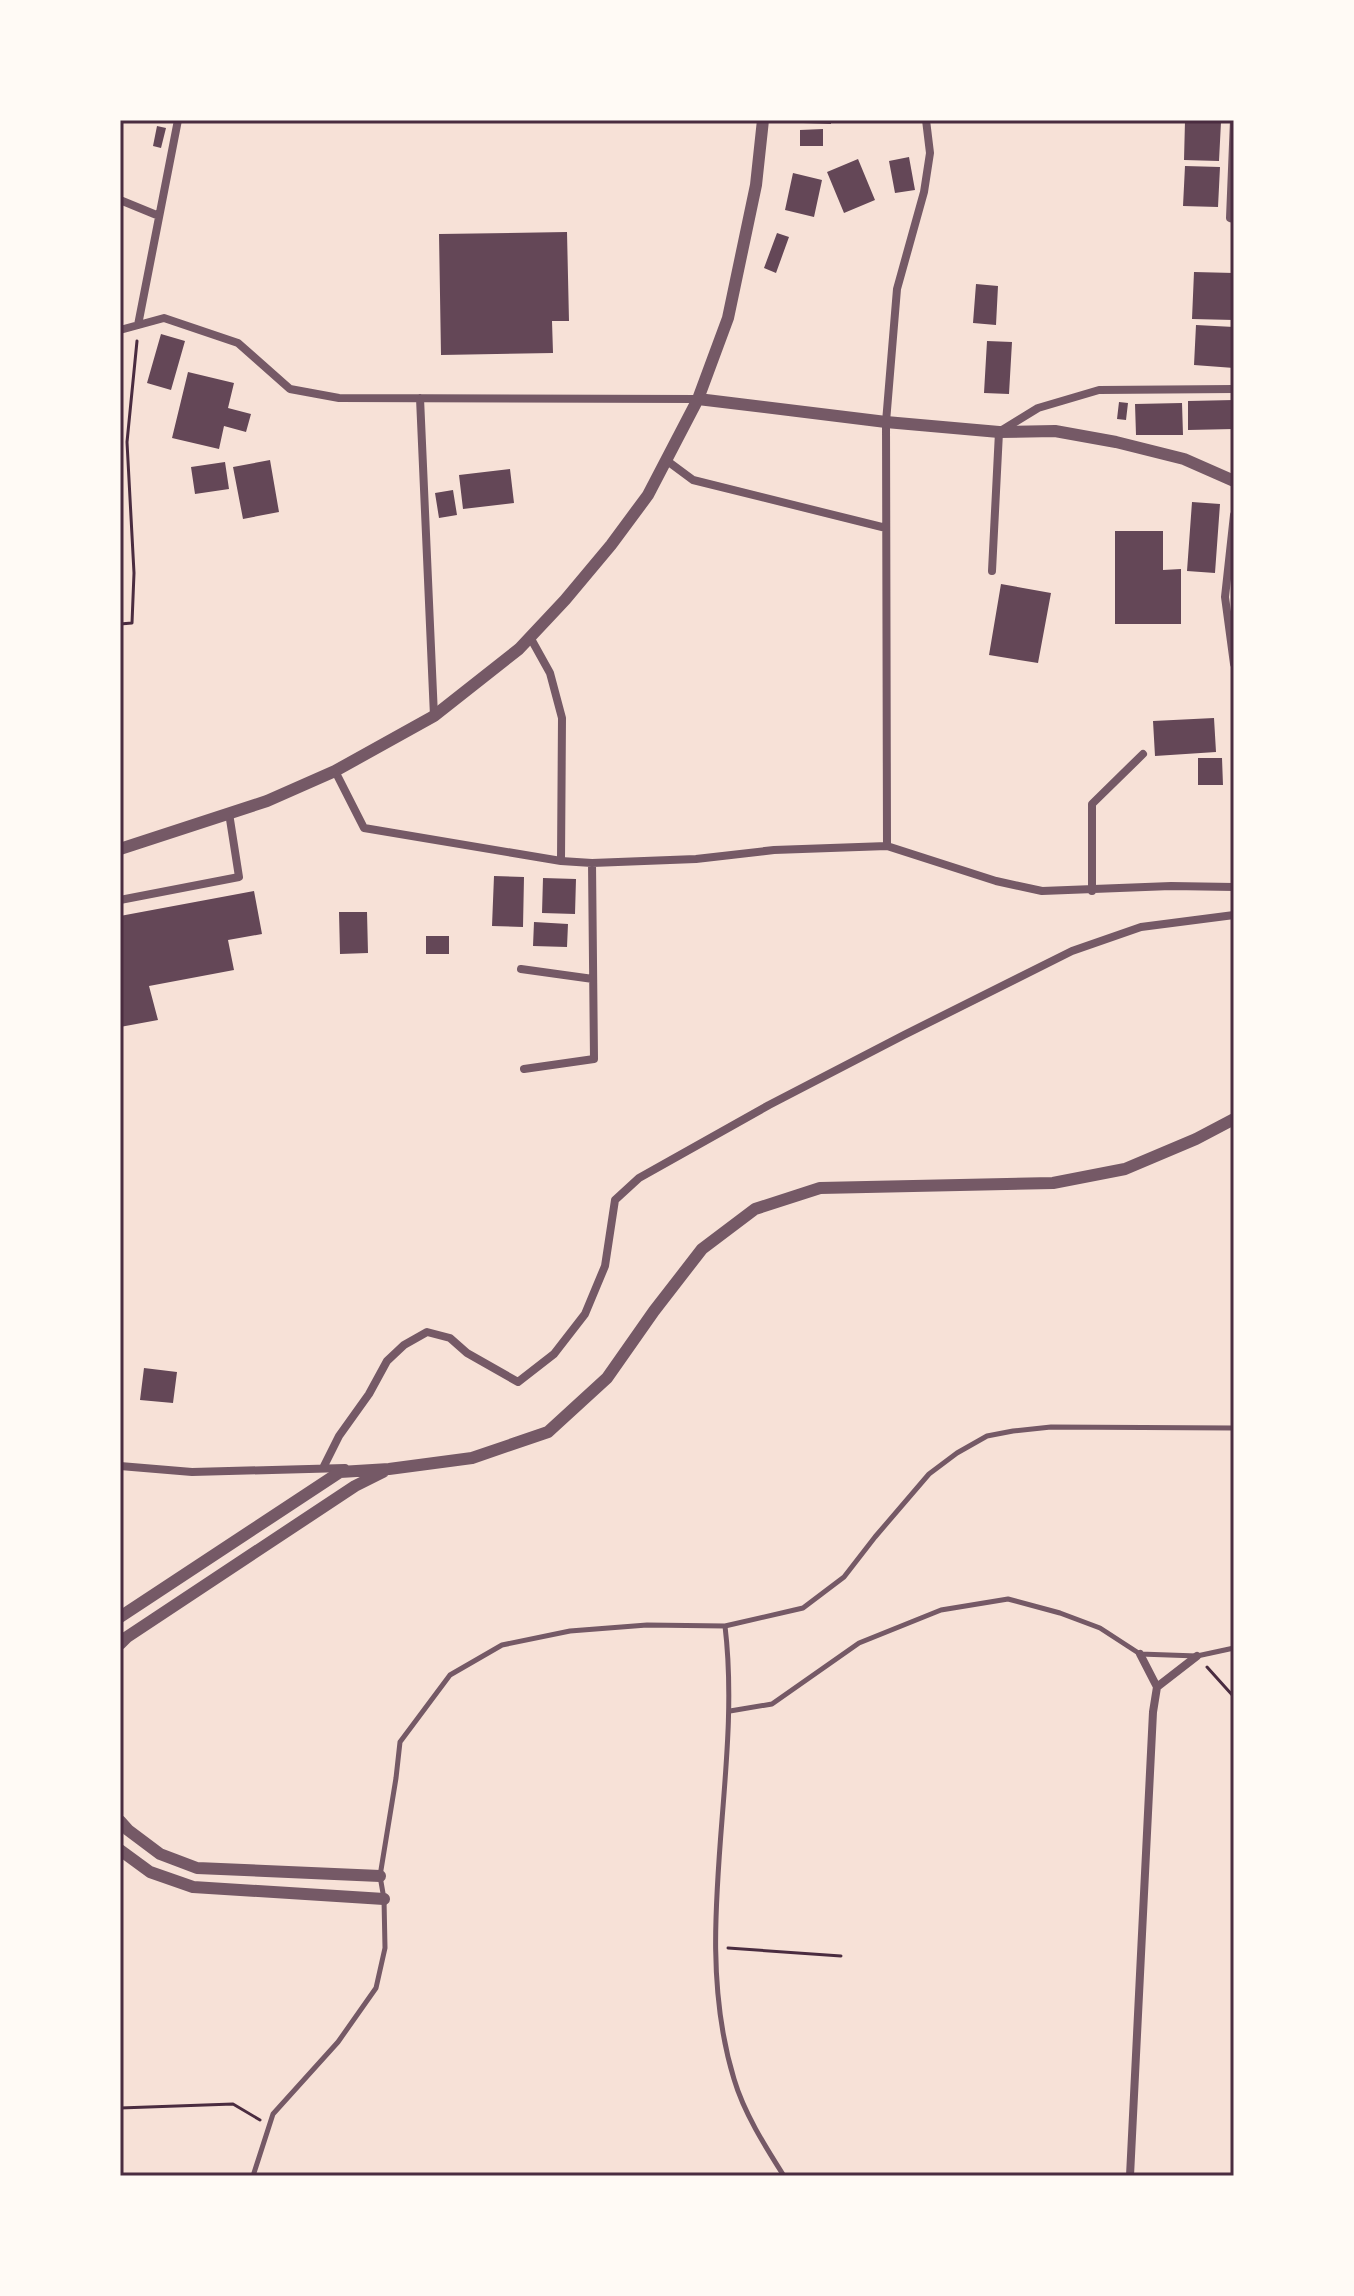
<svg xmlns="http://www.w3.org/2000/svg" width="1354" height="2296" font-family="Lato,sans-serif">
<rect width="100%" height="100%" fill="#f7e1d7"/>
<path fill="#644757" d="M 803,120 L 831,120 L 831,124 L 803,123 Z
M 1185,121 L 1221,122 L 1219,161 L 1184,160 Z
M 157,126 L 166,128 L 161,148 L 153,146 Z
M 823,129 L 823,146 L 800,146 L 800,130 Z
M 909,157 L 915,190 L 895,193 L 889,161 Z
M 858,159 L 875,200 L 844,213 L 827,172 Z
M 1185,166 L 1220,167 L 1218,207 L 1183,206 Z
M 793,173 L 822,180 L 814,217 L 785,210 Z
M 567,232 L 569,321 L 552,321 L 553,353 L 441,355 L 439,234 Z
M 777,233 L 789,237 L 776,273 L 764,268 Z
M 1194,272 L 1234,273 L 1234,320 L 1192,319 Z
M 976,284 L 998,286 L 996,325 L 973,323 Z
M 1196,325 L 1234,327 L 1234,368 L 1194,365 Z
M 161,334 L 185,341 L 171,390 L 147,383 Z
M 987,341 L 1012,342 L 1009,394 L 984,393 Z
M 188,372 L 234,383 L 228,408 L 251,414 L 246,432 L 224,426 L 219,449 L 172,438 Z
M 1234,400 L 1234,429 L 1188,430 L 1188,401 Z
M 1119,402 L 1128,403 L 1126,420 L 1117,419 Z
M 1182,403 L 1183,435 L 1136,435 L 1135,404 Z
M 270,460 L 279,512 L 243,519 L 233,467 Z
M 225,462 L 229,489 L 195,494 L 191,467 Z
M 510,469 L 514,503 L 463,509 L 459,475 Z
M 453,490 L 457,515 L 439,518 L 435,493 Z
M 1192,502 L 1220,504 L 1215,573 L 1187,571 Z
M 1115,531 L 1163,531 L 1163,570 L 1181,569 L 1181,624 L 1115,624 Z
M 1001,584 L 1051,593 L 1038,663 L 989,655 Z
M 1214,718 L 1216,752 L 1155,756 L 1153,721 Z
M 1198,758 L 1222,758 L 1223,785 L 1198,785 Z
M 494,876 L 524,877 L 523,927 L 492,926 Z
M 543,878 L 576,879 L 575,914 L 542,913 Z
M 254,891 L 262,934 L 228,940 L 234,970 L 149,986 L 158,1020 L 120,1027 L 120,916 Z
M 339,912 L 367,912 L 368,953 L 340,954 Z
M 534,922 L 568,924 L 567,947 L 533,946 Z
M 426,936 L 449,936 L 449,954 L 426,954 Z
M 144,1368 L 177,1372 L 173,1403 L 140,1400 Z"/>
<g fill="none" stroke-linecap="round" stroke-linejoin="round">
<path stroke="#4a2c40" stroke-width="3" d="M 120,624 L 132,623 L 134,573 L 127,442 L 137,341
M 1207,1667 L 1234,1697
M 728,1948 L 841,1956
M 120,2108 L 233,2104 L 260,2120"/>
<path stroke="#755966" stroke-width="5" d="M 725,1626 C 743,1775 689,1932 734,2079 C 744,2113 765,2146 784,2176
M 730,1711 L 772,1704 L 859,1643 L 941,1610 L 1008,1599 L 1060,1613 L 1100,1628 L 1140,1654 L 1197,1656 L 1234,1648
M 253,2176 L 273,2114 L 338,2042 L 376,1988 L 385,1948 L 384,1899 L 380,1876 L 396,1778 L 400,1742 L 450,1675 L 502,1645 L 570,1631 L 647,1625 L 725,1626 L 803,1608 L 844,1577 L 875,1537 L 929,1474 L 957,1453 L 987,1436 L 1013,1431 L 1051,1427 L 1234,1428"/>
<path stroke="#755966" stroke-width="8" d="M 1234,120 L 1230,218 L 1234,219
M 120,200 L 159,216
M 138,325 L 178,120
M 120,330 L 164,318 L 238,343 L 290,389 L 339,398 L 698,399
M 420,398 L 434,716
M 666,460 L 693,480 L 886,528
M 1234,515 L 1225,597 L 1234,664
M 992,571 L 999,432 L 1038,408 L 1099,390 L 1234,389
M 530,637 L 550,673 L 562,718 L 561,861
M 335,771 L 364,828 L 561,861 L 592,863 L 696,859 L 774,850 L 887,846 L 996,881 L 1042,891 L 1171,886 L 1234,887
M 887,846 L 886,422 L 897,289 L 924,192 L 930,153 L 926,120
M 1092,891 L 1092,804 L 1143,754
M 120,900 L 239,877 L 229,813
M 521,969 L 593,979
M 524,1069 L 594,1059 L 592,863
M 120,1466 L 192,1472 L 345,1468
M 323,1468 L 339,1436 L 369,1394 L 387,1361 L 404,1345 L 427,1332 L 450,1338 L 467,1353 L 518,1382 L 554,1354 L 585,1314 L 605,1266 L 615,1200 L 639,1178 L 769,1105 L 904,1035 L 1072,951 L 1141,927 L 1234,915
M 1140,1654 L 1157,1687 L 1197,1656
M 1130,2176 L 1153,1712 L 1157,1687"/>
<path stroke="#755966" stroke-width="12" d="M 698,399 L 886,422 L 999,432 L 1055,431 L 1116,442 L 1184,459 L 1234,481
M 120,849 L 267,801 L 335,771 L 434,716 L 519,649 L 565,600 L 611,545 L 648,495 L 698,399 L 728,318 L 756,185 L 763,120
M 120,1617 L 340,1472 L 389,1469 L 472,1458 L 548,1432 L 607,1378 L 654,1311 L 702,1249 L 755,1209 L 820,1188 L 1053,1183 L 1125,1169 L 1196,1139 L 1234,1119
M 120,1644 L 127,1637 L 355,1486 L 383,1472
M 120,1821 L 128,1830 L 160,1854 L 197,1868 L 380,1876
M 120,1850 L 150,1872 L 193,1887 L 384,1899"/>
</g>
<rect width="1354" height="2296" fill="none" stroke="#fffaf5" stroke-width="244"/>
<rect x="122" y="122" width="1110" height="2052" fill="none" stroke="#4a2c40" stroke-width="3"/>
</svg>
